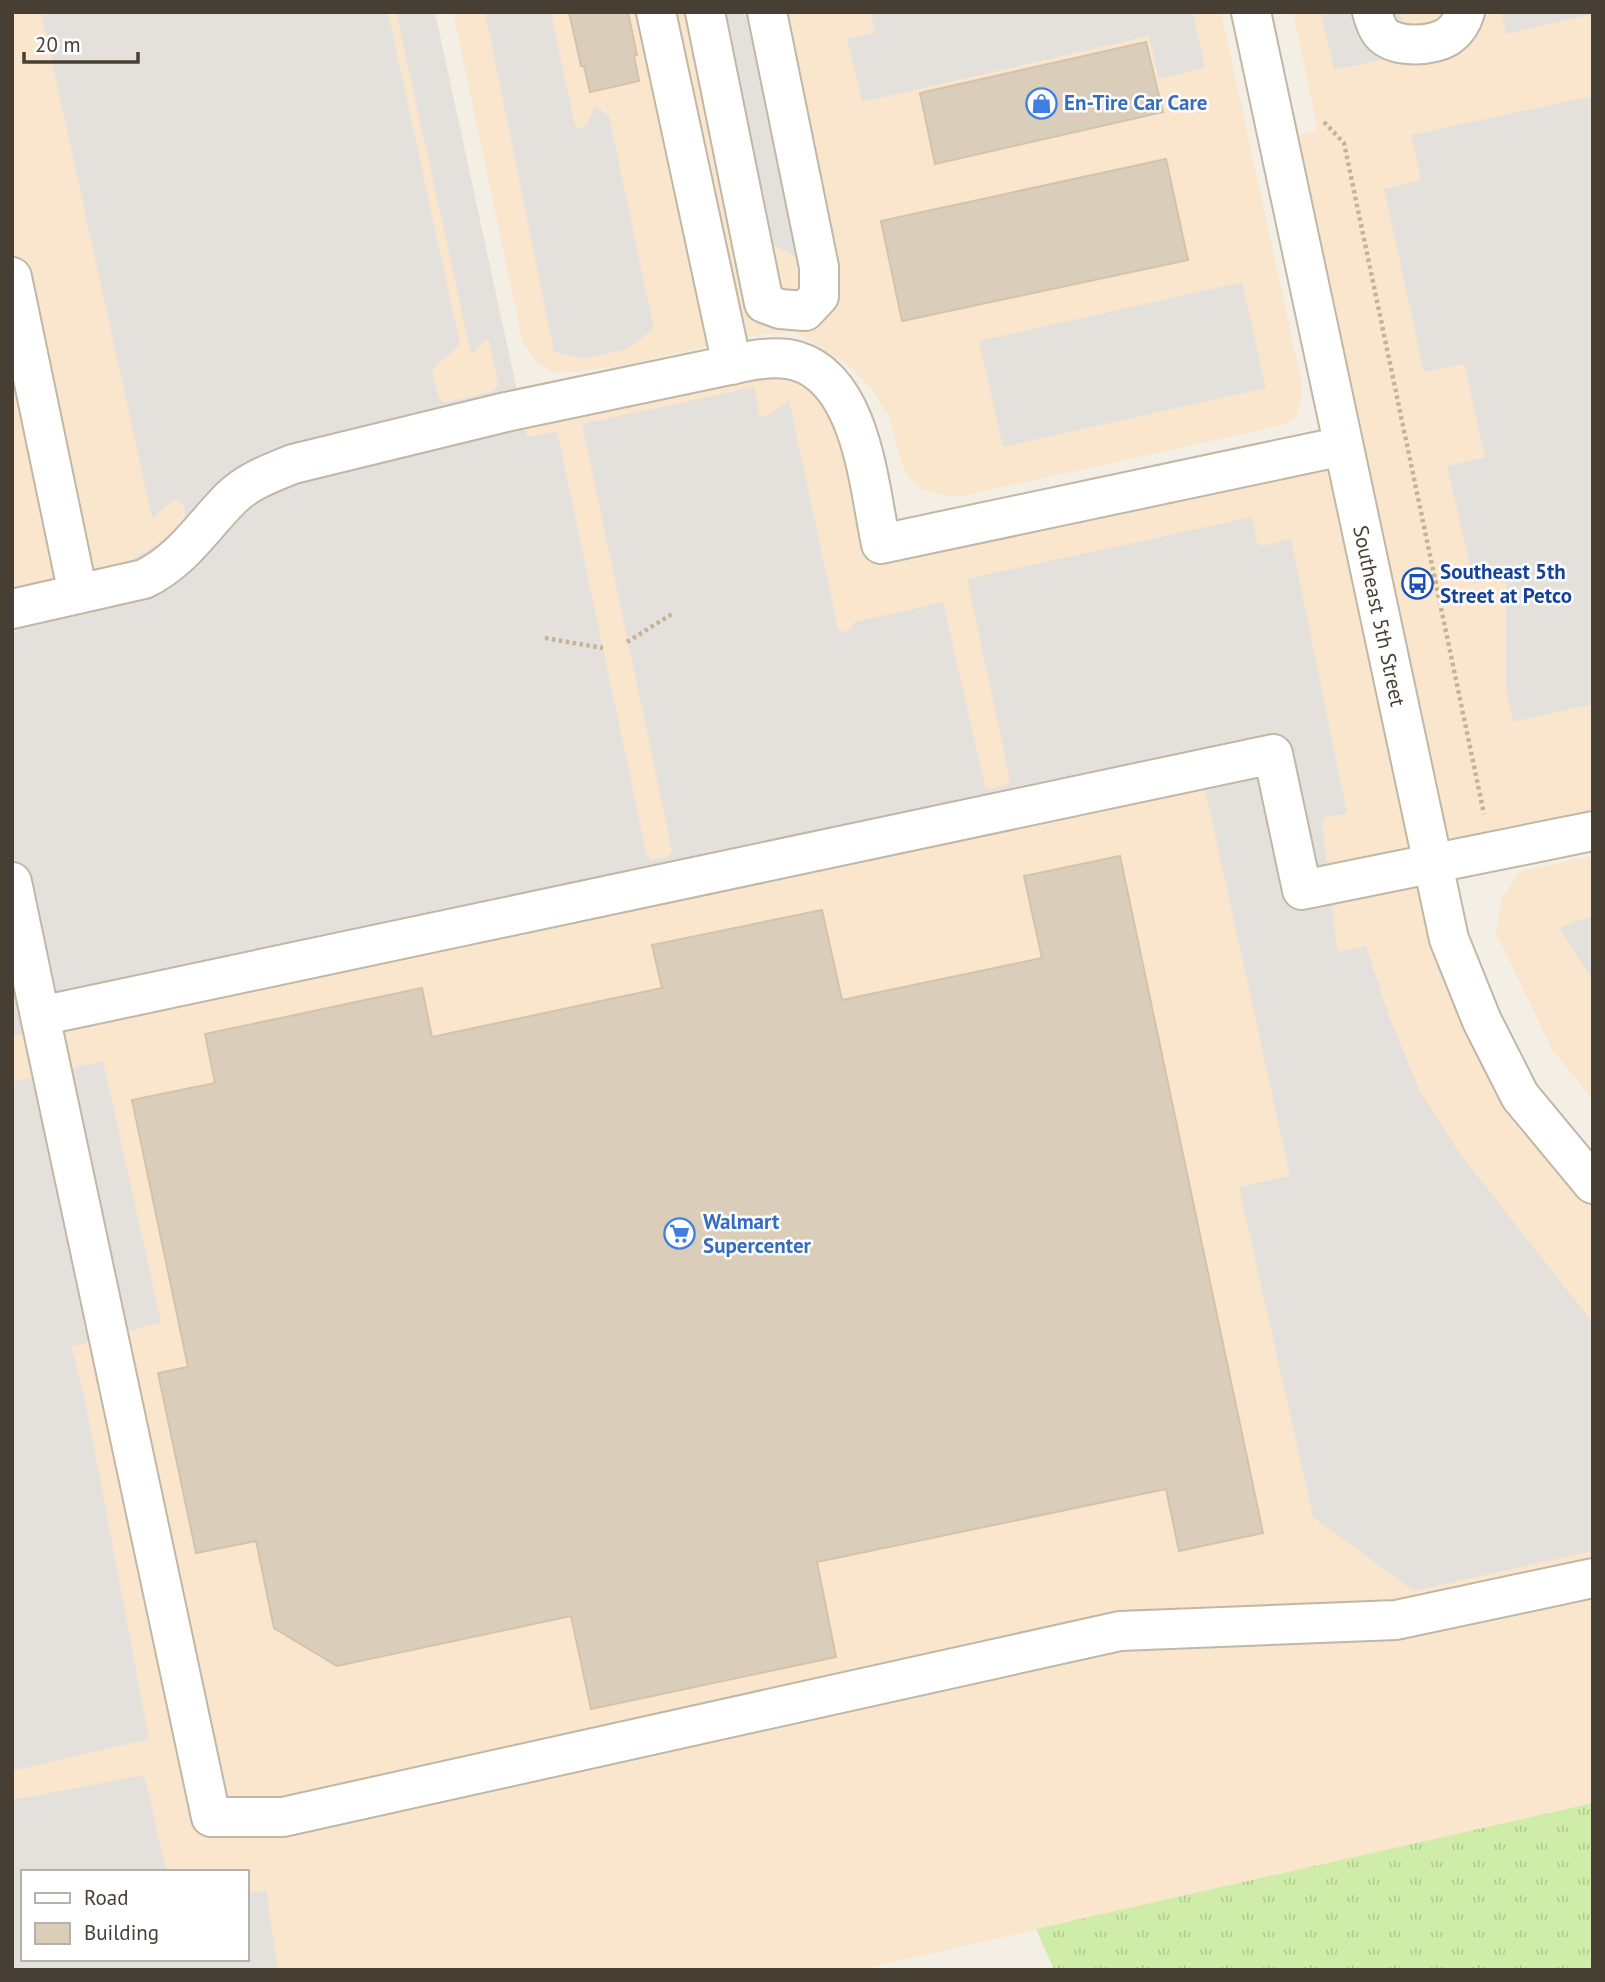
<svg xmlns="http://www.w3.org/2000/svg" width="1605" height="1982" font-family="'PT Sans',sans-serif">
<defs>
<pattern id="grass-tufts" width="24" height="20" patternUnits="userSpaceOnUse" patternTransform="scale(1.75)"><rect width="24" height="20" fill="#cfeda8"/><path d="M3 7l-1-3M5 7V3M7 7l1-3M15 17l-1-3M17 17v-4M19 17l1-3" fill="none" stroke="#b3cc91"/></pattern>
</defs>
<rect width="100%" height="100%" fill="#f4efe4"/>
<path fill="#f9e6cd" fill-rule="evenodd" d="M 12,12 L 418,12 L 506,412 L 561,402 L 819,372 L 881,543 L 1343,446 L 1278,141 L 1318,130 L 1293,12 L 1593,12 L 1593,831 L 1432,864 L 1449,939 L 1593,1184 L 1593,1803 L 859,1970 L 12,1970 ZM 23,1872 L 247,1872 L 247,1959 L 23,1959 Z
M 453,12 L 1221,12 L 1301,380 L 1301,402 L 1296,416 L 1289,422 L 1270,428 L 963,496 L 941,495 L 921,489 L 905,473 L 889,417 L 872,389 L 848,365 L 795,332 L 763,334 L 625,365 L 574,372 L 555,373 L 541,366 L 532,357 L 523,342 L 518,320 Z
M 1593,856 L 1593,1100 L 1553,1051 L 1496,933 L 1502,899 L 1520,871 Z"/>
<path fill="url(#grass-tufts)" d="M 1593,1803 L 1593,1970 L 1054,1970 L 1036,1929 Z"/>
<path fill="#e4e1dd" d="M 41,12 L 388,12 L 460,344 L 432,370 L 439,398 L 444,403 L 494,391 L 498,382 L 489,341 L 485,340 L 471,354 L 396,12 L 435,12 L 527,437 L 557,431 L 647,856 L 652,860 L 668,857 L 672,851 L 582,424 L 754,387 L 759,415 L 766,417 L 789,400 L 838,629 L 845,633 L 855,622 L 943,602 L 985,786 L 989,789 L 1007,784 L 1010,780 L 967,579 L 1252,517 L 1257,543 L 1263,546 L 1291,539 L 1347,813 L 1325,818 L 1322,824 L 1337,948 L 1340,952 L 1366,946 L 1390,1019 L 1420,1091 L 1460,1154 L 1593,1323 L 1593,1551 L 1414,1591 L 1313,1517 L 1239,1187 L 1290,1176 L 1204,785 L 12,1036 L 12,634 L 172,535 L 184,522 L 185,511 L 182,503 L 175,499 L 152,518 Z
M 485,12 L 551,12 L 575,126 L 582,129 L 587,125 L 595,106 L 609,116 L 654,329 L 626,349 L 584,359 L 554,352 Z
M 692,12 L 739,12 L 756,21 L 808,263 L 736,226 Z
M 871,12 L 1193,12 L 1205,68 L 1159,79 L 1149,36 L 862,102 L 847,39 L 875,33 Z
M 1321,12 L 1414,12 L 1401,15 L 1409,54 L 1334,70 Z
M 1501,12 L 1593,12 L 1593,14 L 1506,34 Z
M 1593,96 L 1593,704 L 1513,722 L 1506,690 L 1506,585 L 1504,577 L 1474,584 L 1447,466 L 1485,457 L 1464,364 L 1424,372 L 1384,189 L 1421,180 L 1411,135 Z
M 1242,282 L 1266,388 L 1003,447 L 979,341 Z
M 1593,915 L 1593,981 L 1559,928 Z
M 103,1061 L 161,1322 L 71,1347 L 84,1394 L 149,1739 L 12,1771 L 12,1082 Z
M 144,1775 L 167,1872 L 23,1872 L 23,1959 L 247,1959 L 247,1894 L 266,1890 L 278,1970 L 12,1970 L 12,1800 Z"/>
<path fill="#dacebb" stroke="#d3c3ab" stroke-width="2" d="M 569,12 L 628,12 L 637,55 L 634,56 L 639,81 L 590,92 L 584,66 L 581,66 Z
M 1146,42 L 1163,112 L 935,164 L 920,93 Z
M 1166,159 L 1188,260 L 902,321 L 881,221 Z
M 1120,856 L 1263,1533 L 1179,1551 L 1166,1489 L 817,1562 L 836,1657 L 591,1709 L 571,1616 L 337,1666 L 274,1628 L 256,1541 L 196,1553 L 158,1373 L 188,1367 L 132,1100 L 215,1083 L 205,1034 L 422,988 L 432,1037 L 662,988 L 652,945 L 822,910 L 842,1000 L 1042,958 L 1024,876 Z"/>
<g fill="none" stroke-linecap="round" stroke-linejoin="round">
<defs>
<path id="minor" d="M 656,12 L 732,365
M 705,12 L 764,303 L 780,309 L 805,311 L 819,296 L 819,267 L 767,12
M 1251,12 L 1449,939 L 1482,1021 L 1520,1096 L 1593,1184
M 1372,12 C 1374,19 1377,28 1381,33 C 1394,49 1435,47 1450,35 C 1458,29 1462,22 1465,12
M 12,277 L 78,594
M 12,609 L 144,579 C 183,560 202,527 231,498 C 248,481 271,473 293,464 L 506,412 L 754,360 C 768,358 783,357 797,361 C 862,381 869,487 881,544 L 1343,446
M 12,882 L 40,1016 L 1273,754 L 1302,890 L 1593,831
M 40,1016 L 211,1817 L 283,1817 L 1120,1631 L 1396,1620 L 1593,1578"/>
</defs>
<use href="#minor" stroke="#c1b7a6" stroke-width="42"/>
<path stroke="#c4b396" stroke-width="4.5" stroke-dasharray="3.5 3.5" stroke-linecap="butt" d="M 1324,122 L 1344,143 L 1484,814
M 545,638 L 603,648
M 627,642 L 672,614"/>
<use href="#minor" stroke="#fff" stroke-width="38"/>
</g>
<defs>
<symbol id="shop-ring" viewBox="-11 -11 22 22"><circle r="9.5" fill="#fff" stroke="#3f7fe0" stroke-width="1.5"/><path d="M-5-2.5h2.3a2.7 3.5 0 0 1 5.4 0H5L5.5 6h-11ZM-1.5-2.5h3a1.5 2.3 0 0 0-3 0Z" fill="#3f7fe0"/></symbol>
<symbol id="bus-ring" viewBox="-11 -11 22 22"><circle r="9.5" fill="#fff" stroke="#1a4fb4" stroke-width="1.5"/><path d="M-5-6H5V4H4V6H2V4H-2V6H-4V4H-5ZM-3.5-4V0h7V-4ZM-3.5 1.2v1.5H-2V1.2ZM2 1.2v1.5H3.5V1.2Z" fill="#1a4fb4"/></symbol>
<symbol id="supermarket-ring" viewBox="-11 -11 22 22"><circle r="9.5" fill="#fff" stroke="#3f7fe0" stroke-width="1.5"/><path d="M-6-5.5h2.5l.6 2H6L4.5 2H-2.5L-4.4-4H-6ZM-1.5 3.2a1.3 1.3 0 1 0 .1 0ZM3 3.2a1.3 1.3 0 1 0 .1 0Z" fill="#3f7fe0"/></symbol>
</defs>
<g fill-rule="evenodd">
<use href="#shop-ring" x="1024" y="86" width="35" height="35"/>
<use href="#bus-ring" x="1400" y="566" width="35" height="35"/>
<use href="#supermarket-ring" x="662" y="1216" width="35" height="35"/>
</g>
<g text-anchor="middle" stroke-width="5" stroke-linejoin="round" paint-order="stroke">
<g font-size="21" font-weight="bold" fill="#366cbe" stroke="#fff" text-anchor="start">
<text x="1064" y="110">En-Tire Car Care</text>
<text x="703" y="1229">Walmart<tspan x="703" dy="24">Supercenter</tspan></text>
</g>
<g font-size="21" font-weight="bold" fill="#164399" stroke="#fff" text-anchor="start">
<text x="1440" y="579">Southeast 5th<tspan x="1440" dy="24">Street at Petco</tspan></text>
</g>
<g font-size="21" fill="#473f33" stroke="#fff">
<text transform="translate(1379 616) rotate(78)" y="7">Southeast 5th Street</text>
</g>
</g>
<rect width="1605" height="1982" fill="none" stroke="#473f33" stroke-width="28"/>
<rect x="21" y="1870" width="228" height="91" fill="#ffffff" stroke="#b5b2ad" stroke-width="2"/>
<rect x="35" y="1893" width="35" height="10" fill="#ffffff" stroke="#b5b2ad" stroke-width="2"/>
<text x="84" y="1905" font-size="21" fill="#473f33">Road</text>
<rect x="35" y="1923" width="35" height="21" fill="#dacebb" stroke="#b5b2ad" stroke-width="2"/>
<text x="84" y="1940" font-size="21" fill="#473f33">Building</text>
<path d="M24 52v10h114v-10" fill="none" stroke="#473f33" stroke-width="3.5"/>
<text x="35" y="52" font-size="21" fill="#473f33" stroke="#ffffff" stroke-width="5" paint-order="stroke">20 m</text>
</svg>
